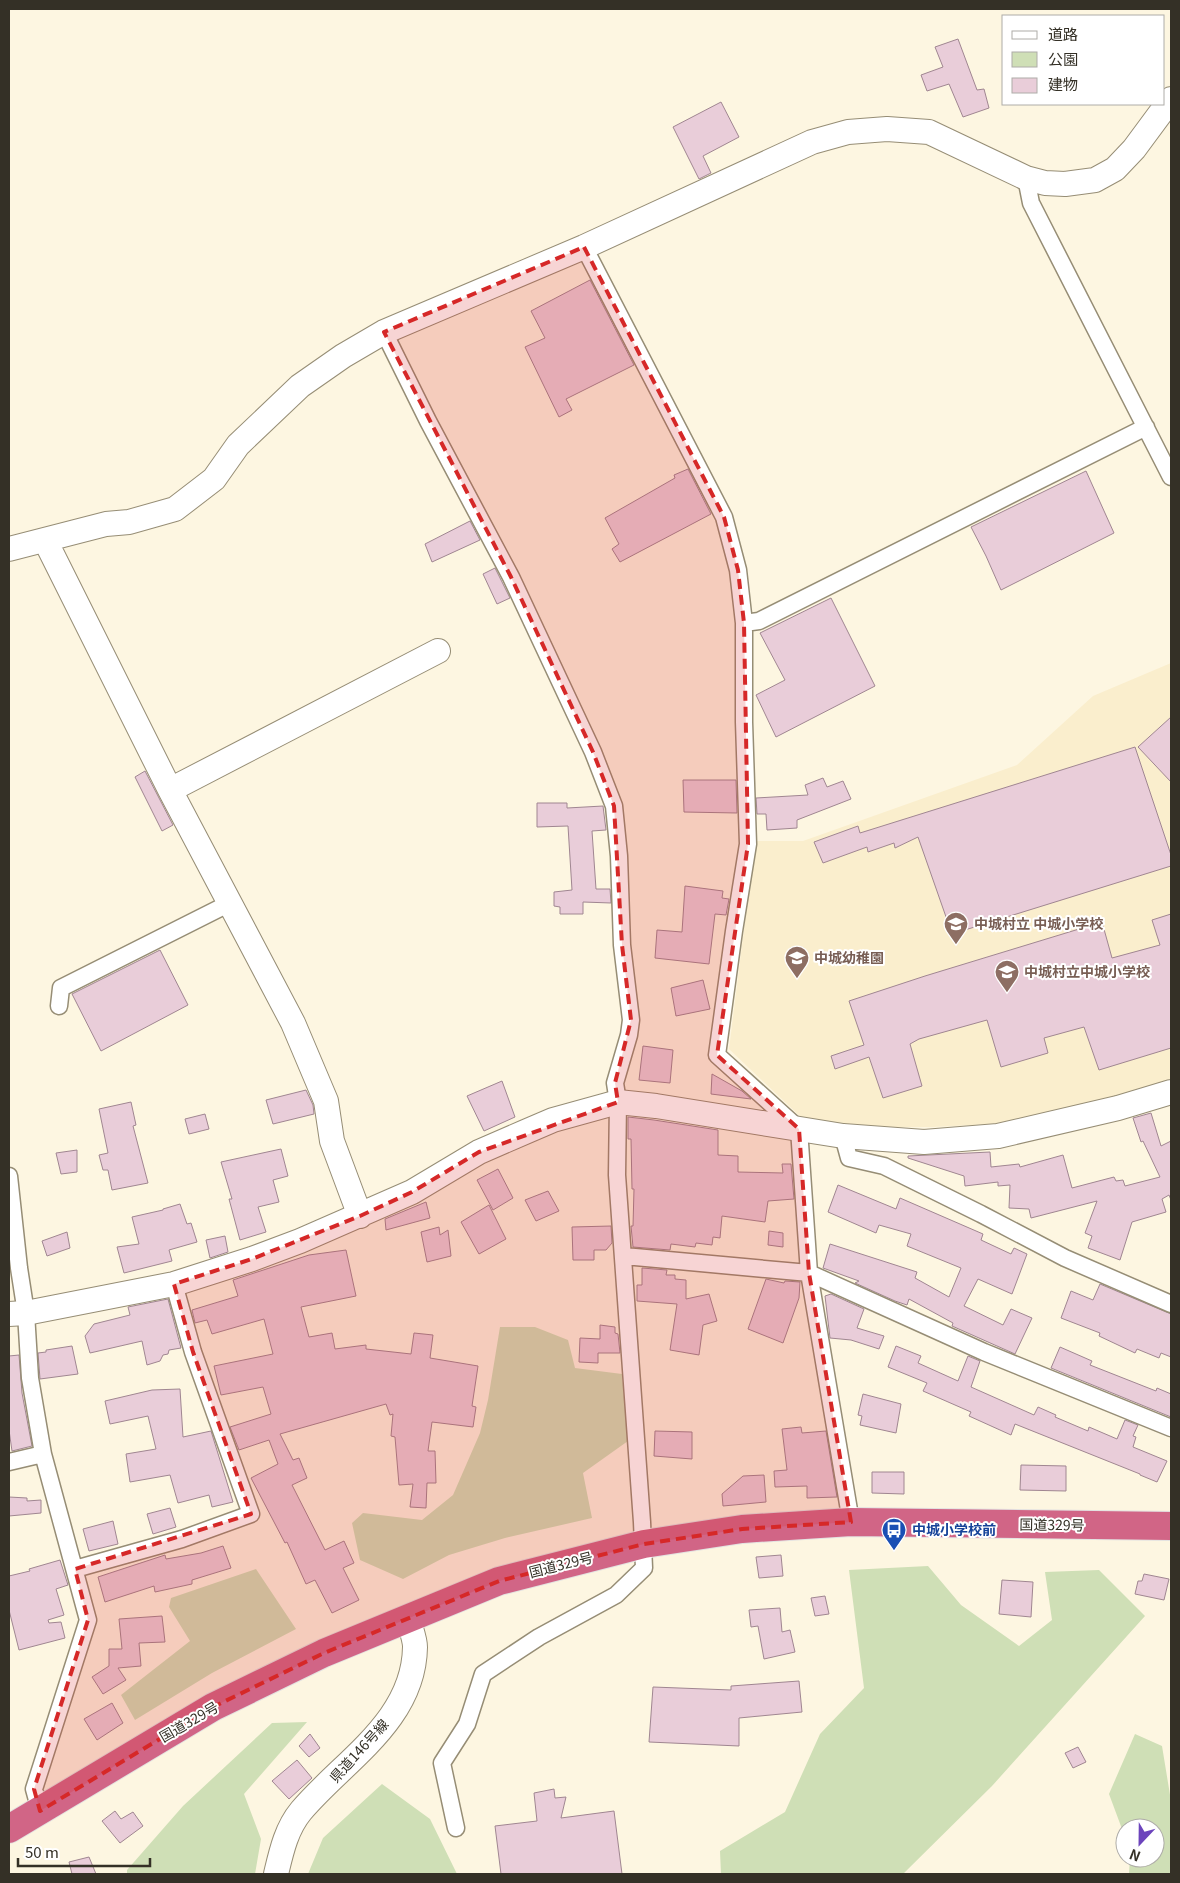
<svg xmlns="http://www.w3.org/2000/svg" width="1180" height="1883" font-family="Georgia,'Noto Sans JP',serif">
<rect width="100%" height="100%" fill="#fdf6e1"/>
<path fill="#faeecd" d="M 1171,663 L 1171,1081 L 1081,1108 L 991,1124 L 933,1127 L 855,1127 L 805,1121 L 729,1049 L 755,841 L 803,841 L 1017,765 L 1093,696 Z"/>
<path fill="#cfdfb6" d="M 500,1327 L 535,1327 L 568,1340 L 575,1368 L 622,1374 L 628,1441 L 583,1473 L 592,1518 L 505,1538 L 449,1555 L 403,1579 L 360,1560 L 352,1523 L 363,1513 L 422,1520 L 453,1495 L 480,1433 L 488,1400 Z
M 928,1566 L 961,1605 L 1019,1646 L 1052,1620 L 1045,1572 L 1099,1570 L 1145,1616 L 992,1786 L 903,1874 L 721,1874 L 720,1851 L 785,1812 L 820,1734 L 864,1688 L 849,1570 Z
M 256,1569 L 296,1629 L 212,1673 L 135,1720 L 121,1695 L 190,1641 L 169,1607 L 171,1598 Z
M 307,1722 L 244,1794 L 261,1839 L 255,1874 L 127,1874 L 127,1870 L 183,1806 L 272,1723 Z
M 1135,1734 L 1162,1746 L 1171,1801 L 1171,1874 L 1129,1874 L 1130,1858 L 1155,1858 L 1155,1828 L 1125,1828 L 1125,1837 L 1109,1794 Z
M 382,1784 L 430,1819 L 457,1874 L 308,1874 L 323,1838 Z"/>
<path fill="#e9cdd9" stroke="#a08691" d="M 958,39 L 977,90 L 984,89 L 989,108 L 963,117 L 949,84 L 927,91 L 921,75 L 943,67 L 935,47 Z
M 721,102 L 739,137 L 703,156 L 711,173 L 699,179 L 673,127 Z
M 590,280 L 634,365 L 566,399 L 572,410 L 559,417 L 525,347 L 545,338 L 531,311 Z
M 688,469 L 711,514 L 620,562 L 612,549 L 619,544 L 605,518 L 675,478 L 674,475 Z
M 1086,471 L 1114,533 L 1001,590 L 986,556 L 971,527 Z
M 470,521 L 480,540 L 432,562 L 425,544 Z
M 495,568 L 510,598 L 497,604 L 483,574 Z
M 831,598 L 875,686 L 776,737 L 756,695 L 785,680 L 760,633 Z
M 1171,717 L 1171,782 L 1138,747 Z
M 1135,747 L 1171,855 L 1171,866 L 952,934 L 918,837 L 895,848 L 894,843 L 868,852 L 867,847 L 823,863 L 814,842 L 858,826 L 860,833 Z
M 145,771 L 173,825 L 162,831 L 135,777 Z
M 823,778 L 827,787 L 843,781 L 851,799 L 797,820 L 797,828 L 767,830 L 766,814 L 757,814 L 756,798 L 808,795 L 805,785 Z
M 683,780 L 736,780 L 737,813 L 684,812 Z
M 537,803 L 567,803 L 567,808 L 603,806 L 606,830 L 592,831 L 596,889 L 610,889 L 611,903 L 583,902 L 583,914 L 560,914 L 560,907 L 554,906 L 554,892 L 572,890 L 568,826 L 537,827 Z
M 685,886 L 723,891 L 722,898 L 729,899 L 726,915 L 715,914 L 709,964 L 655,958 L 657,930 L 682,932 Z
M 1171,914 L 1171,1048 L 1099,1070 L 1084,1027 L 1044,1038 L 1048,1053 L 1001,1067 L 987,1020 L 919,1039 L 910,1044 L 922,1086 L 883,1098 L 869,1057 L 835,1069 L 831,1056 L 864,1045 L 849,1001 L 925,976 L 1102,922 L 1112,958 L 1160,945 L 1152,920 Z
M 160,950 L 188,1005 L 101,1051 L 72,994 Z
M 703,980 L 710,1009 L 676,1016 L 671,988 Z
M 643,1046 L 673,1050 L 670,1083 L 639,1080 Z
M 712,1074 L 742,1091 L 751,1099 L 711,1094 Z
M 502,1081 L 515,1117 L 484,1131 L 467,1096 Z
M 306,1090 L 313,1105 L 314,1114 L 273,1124 L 266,1100 Z
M 131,1102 L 136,1125 L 133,1126 L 148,1183 L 112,1190 L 108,1170 L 103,1170 L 99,1155 L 108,1153 L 99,1109 Z
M 1151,1113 L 1161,1146 L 1171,1141 L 1171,1200 L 1169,1195 L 1162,1199 L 1166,1212 L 1132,1222 L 1120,1260 L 1088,1248 L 1092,1236 L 1085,1233 L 1097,1201 L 1031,1218 L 1029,1209 L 1009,1208 L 1010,1185 L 998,1186 L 998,1182 L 965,1186 L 964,1176 L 908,1158 L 908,1156 L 990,1152 L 991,1167 L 1019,1164 L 1020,1167 L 1063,1155 L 1072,1188 L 1114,1177 L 1116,1181 L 1123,1180 L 1125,1186 L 1160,1177 L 1143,1141 L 1141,1142 L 1133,1118 Z
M 205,1114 L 209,1129 L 189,1134 L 185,1119 Z
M 628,1117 L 654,1120 L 718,1130 L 718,1155 L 738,1156 L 738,1172 L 783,1173 L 782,1164 L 791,1164 L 794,1199 L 768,1201 L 765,1222 L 722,1216 L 720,1238 L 713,1237 L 712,1245 L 696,1243 L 695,1247 L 671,1244 L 670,1250 L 633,1247 L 631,1226 L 633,1226 L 634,1189 L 632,1189 L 631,1139 L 628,1139 Z
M 281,1149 L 288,1176 L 273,1180 L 279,1202 L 258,1207 L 266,1232 L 240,1240 L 229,1199 L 232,1199 L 221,1162 Z
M 77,1150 L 77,1172 L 61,1174 L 56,1153 Z
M 498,1169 L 513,1198 L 493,1210 L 477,1180 Z
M 838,1185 L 896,1209 L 900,1198 L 983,1234 L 981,1240 L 1011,1254 L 1014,1248 L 1027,1254 L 1012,1294 L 978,1279 L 964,1306 L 1003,1325 L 1011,1309 L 1032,1318 L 1015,1354 L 952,1326 L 953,1323 L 909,1299 L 907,1305 L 895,1301 L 855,1283 L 859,1281 L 823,1268 L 830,1244 L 917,1272 L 915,1278 L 949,1297 L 961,1268 L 907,1246 L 911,1234 L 879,1225 L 876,1233 L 828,1212 Z
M 548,1191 L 559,1211 L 536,1221 L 525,1200 Z
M 426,1202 L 430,1218 L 386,1230 L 385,1219 Z
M 180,1204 L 187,1224 L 191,1223 L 197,1242 L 169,1250 L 172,1261 L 124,1273 L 117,1247 L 139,1244 L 132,1217 L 163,1210 L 163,1209 Z
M 489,1205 L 506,1239 L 479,1254 L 461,1222 Z
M 611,1226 L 612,1243 L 606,1250 L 594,1250 L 594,1260 L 573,1260 L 572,1227 Z
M 439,1227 L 440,1235 L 448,1230 L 451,1256 L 427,1262 L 421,1232 Z
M 769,1231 L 783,1233 L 783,1247 L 768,1245 Z
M 67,1232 L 70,1248 L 47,1256 L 42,1241 Z
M 225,1236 L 228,1252 L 210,1258 L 206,1240 Z
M 346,1250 L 356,1296 L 301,1307 L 309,1337 L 332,1333 L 335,1349 L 366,1345 L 366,1349 L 411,1354 L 414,1333 L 433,1335 L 430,1358 L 478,1366 L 472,1406 L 476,1407 L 473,1427 L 432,1422 L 428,1451 L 435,1451 L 436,1483 L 427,1483 L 426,1508 L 410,1507 L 413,1484 L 399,1485 L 395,1437 L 391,1436 L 393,1414 L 390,1415 L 386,1404 L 280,1434 L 293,1460 L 299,1458 L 307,1478 L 292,1485 L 325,1550 L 344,1541 L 354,1563 L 343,1568 L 359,1600 L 332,1613 L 315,1580 L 306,1584 L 287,1542 L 285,1543 L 251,1478 L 278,1464 L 269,1440 L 239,1450 L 230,1427 L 271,1414 L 263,1387 L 221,1395 L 214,1366 L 273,1354 L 264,1319 L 212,1334 L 207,1320 L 195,1323 L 192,1310 L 238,1296 L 233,1280 L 309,1255 Z
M 642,1268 L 667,1270 L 666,1275 L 675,1275 L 675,1279 L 686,1280 L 686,1299 L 709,1294 L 717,1321 L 703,1325 L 699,1355 L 670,1350 L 677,1304 L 637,1301 L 637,1285 L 642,1285 Z
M 766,1279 L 784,1283 L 785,1281 L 800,1282 L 799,1298 L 783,1343 L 748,1329 Z
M 1100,1284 L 1171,1314 L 1171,1357 L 1161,1353 L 1159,1358 L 1137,1349 L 1135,1353 L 1099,1336 L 1100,1333 L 1061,1318 L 1071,1291 L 1093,1300 Z
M 831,1294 L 864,1309 L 857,1328 L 884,1336 L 879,1349 L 851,1340 L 830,1338 L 825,1296 Z
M 168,1299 L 181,1348 L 169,1350 L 168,1354 L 163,1355 L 160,1361 L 147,1365 L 142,1341 L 90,1353 L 85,1336 L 94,1324 L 130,1315 L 128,1307 Z
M 600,1325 L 615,1327 L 615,1333 L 618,1334 L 620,1353 L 598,1353 L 598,1363 L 579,1362 L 580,1338 L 600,1339 Z
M 72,1346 L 78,1374 L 40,1379 L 38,1353 L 46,1352 L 46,1350 Z
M 896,1346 L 921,1356 L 918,1363 L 958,1381 L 968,1356 L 980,1361 L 971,1387 L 1034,1415 L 1038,1407 L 1056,1415 L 1055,1417 L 1088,1431 L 1089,1427 L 1117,1439 L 1125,1420 L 1138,1425 L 1133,1436 L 1136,1437 L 1133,1447 L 1167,1461 L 1157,1482 L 1140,1475 L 1140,1474 L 1015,1424 L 1011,1435 L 969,1416 L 971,1412 L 923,1391 L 927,1383 L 888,1367 Z
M 1060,1347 L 1092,1361 L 1090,1365 L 1156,1391 L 1157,1388 L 1171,1394 L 1171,1417 L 1051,1368 Z
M 19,1355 L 22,1393 L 32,1446 L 12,1451 L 9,1430 L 9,1356 Z
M 180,1389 L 183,1437 L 211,1431 L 233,1502 L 212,1507 L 209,1495 L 178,1503 L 170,1475 L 130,1482 L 126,1454 L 156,1449 L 148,1416 L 110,1424 L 105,1401 L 152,1390 Z
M 863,1394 L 901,1404 L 896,1433 L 860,1425 L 862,1416 L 858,1415 Z
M 801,1427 L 802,1433 L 826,1431 L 837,1497 L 807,1498 L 807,1486 L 775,1487 L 774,1471 L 787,1470 L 782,1429 Z
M 655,1431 L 692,1432 L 692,1459 L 654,1456 Z
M 1021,1465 L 1066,1466 L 1066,1491 L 1020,1490 Z
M 872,1472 L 904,1472 L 904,1494 L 872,1493 Z
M 764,1475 L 766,1502 L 723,1506 L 722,1494 L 743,1476 Z
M 9,1497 L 27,1498 L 27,1501 L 41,1500 L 41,1513 L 9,1516 Z
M 170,1508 L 176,1527 L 153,1534 L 147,1514 Z
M 113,1521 L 118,1544 L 89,1551 L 83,1529 Z
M 223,1546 L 231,1568 L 192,1580 L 192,1584 L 155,1592 L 154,1586 L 105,1602 L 98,1577 L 165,1555 L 166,1559 L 201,1553 Z
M 781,1555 L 783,1576 L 759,1578 L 756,1557 Z
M 60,1560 L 68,1585 L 56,1589 L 64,1615 L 48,1620 L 49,1623 L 61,1622 L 65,1638 L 19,1650 L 9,1610 L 9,1576 L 30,1571 L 29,1569 Z
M 1144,1574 L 1169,1579 L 1164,1600 L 1135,1594 L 1138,1581 L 1142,1581 Z
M 1002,1580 L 1033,1582 L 1031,1617 L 999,1614 Z
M 825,1596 L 829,1614 L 815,1616 L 811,1598 Z
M 780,1608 L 782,1632 L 790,1630 L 795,1652 L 764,1659 L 758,1626 L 751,1627 L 749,1610 Z
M 162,1616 L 165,1642 L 139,1643 L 141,1666 L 118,1668 L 126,1680 L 103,1694 L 92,1677 L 109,1666 L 109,1649 L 122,1649 L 119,1619 Z
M 799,1681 L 802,1712 L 739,1718 L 739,1746 L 649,1742 L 653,1687 L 731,1690 L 731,1686 Z
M 112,1703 L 123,1723 L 97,1740 L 84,1719 Z
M 310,1734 L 320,1748 L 309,1757 L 299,1746 Z
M 1078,1747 L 1086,1762 L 1073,1768 L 1065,1753 Z
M 297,1760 L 312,1778 L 289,1799 L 272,1781 Z
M 554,1789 L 555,1798 L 566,1797 L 561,1818 L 614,1811 L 622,1874 L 501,1874 L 495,1826 L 537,1821 L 534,1793 Z
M 115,1811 L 121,1819 L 133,1812 L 143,1826 L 120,1843 L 102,1821 Z
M 89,1857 L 96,1874 L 72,1874 L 69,1862 Z"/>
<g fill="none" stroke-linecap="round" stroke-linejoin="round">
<defs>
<path id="street" d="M 1026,178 L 1031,203 L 1171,477
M 584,247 L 724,517 L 738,570 L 744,623 L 744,722 L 748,844 L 734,931 L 717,1055 L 799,1129 L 809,1273 L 851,1522
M 384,332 L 428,421 L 511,577 L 593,752 L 614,806 L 619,856 L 622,945 L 631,1020 L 629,1035 L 615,1083 L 618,1102 L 617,1175 L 642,1522 L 644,1568 L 616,1595 L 539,1637 L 483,1674 L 467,1724 L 442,1763 L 456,1828
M 744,623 L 759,621 L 1146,427
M 59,1006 L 61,988 L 230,903
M 843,1136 L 849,1158 L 884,1166 L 981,1214 L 1065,1258 L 1171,1304
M 9,1176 L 19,1268 L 26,1313 L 30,1378 L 43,1454 L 88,1620 L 34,1789 L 40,1811
M 624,1256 L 809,1273 L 984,1352 L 1171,1428
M 9,1462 L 43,1454
M 75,1569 L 182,1539 L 251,1514 L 193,1352 L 174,1284"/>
<path id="secondary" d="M 45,540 L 170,790 L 293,1023 L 326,1101 L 332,1141 L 360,1216
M 9,549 L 106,524 L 129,522 L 175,509 L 214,479 L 238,445 L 300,386 L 343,356 L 384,332 L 584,247 L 812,142 L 848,132 L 887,129 L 929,132 L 1026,178 L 1045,183 L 1065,184 L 1095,180 L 1115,169 L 1134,149 L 1171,99
M 170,790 L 438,651
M 9,1314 L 26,1313 L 174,1284 L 252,1259 L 300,1241 L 412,1192 L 479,1152 L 525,1132 L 553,1120 L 618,1102 L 656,1106 L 843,1136 L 924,1142 L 998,1136 L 1118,1108 L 1171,1092
M 276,1874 C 281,1853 286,1829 301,1811 C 343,1761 414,1721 415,1647 C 415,1638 410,1627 408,1618"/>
<path id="highway" d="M 9,1829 L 213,1707 L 324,1653 L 499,1581 L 644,1544 L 742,1529 L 851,1522 L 1171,1526"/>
</defs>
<use href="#street" stroke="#968d75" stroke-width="19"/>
<use href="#secondary" stroke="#968d75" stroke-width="26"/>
<use href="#highway" stroke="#e3e2e1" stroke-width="30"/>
<use href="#street" stroke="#fff" stroke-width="16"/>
<use href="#secondary" stroke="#fff" stroke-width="24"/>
<use href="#highway" stroke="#d16586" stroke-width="28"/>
</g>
<path fill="#d62828" fill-opacity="0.2" stroke="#d62828" stroke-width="4" stroke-dasharray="10 6" stroke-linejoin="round" d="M 584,247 L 724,517 L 738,570 L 744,623 L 748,844 L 717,1055 L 799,1129 L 809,1273 L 851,1522 L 742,1529 L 644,1544 L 499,1581 L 324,1653 L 213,1707 L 40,1811 L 34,1789 L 88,1620 L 75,1569 L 251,1514 L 193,1352 L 174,1284 L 252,1259 L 360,1216 L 412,1192 L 479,1152 L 618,1102 L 615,1083 L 631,1020 L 622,945 L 614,806 L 593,752 L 511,577 L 384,332 Z"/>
<defs>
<symbol id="school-pin" viewBox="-11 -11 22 30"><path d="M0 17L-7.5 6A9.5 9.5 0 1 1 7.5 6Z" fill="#8d6e63" stroke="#fff"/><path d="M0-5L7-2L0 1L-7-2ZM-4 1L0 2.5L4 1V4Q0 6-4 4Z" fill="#fff"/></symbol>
<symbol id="bus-pin" viewBox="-11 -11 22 30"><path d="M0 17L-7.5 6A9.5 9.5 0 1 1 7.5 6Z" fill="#1a4fb4" stroke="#fff"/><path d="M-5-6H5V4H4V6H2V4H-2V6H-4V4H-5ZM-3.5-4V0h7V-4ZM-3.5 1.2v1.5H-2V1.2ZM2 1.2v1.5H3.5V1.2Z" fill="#fff"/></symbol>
</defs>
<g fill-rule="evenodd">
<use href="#school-pin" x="942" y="910" width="28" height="38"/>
<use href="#school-pin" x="783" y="944" width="28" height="38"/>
<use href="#school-pin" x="993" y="958" width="28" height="38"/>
<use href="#bus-pin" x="880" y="1516" width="28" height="38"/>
</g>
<g text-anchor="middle" stroke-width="4" stroke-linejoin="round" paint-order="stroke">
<g font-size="14" font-weight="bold" fill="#785e54" stroke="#fff" text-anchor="start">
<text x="974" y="929">中城村立 中城小学校</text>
<text x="814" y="963">中城幼稚園</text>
<text x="1024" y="977">中城村立中城小学校</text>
</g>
<g font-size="14" fill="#343026" stroke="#fff">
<text transform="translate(1052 1525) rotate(1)" y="5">国道329号</text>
<text transform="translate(561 1565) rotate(-14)" y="5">国道329号</text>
<text transform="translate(189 1722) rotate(-30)" y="5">国道329号</text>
<text transform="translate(359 1751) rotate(-48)" y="5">県道146号線</text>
</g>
<g font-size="14" font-weight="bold" fill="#164399" stroke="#fff" text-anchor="start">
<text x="912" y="1535">中城小学校前</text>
</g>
</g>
<rect width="1180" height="1883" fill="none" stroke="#343026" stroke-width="20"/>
<rect x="1002" y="15" width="162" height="90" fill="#ffffff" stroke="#aeaca8"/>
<rect x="1012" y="31" width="25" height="8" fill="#ffffff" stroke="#aeaca8"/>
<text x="1048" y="40" font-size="15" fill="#343026">道路</text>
<rect x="1012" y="52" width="25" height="15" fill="#cfdfb6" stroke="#aeaca8"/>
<text x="1048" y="65" font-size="15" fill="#343026">公園</text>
<rect x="1012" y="78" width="25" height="15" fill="#e9cdd9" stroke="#aeaca8"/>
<text x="1048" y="90" font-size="15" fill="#343026">建物</text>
<g transform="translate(1140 1843) rotate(202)"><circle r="24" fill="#ffffff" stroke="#aeaca8"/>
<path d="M0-4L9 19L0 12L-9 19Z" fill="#6c44bc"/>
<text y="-8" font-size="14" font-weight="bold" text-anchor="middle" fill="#343026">N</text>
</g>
<path d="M18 1858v8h132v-8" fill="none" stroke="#343026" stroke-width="2.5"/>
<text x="25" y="1858" font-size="15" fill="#343026" stroke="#ffffff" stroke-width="4" paint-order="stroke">50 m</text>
</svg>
